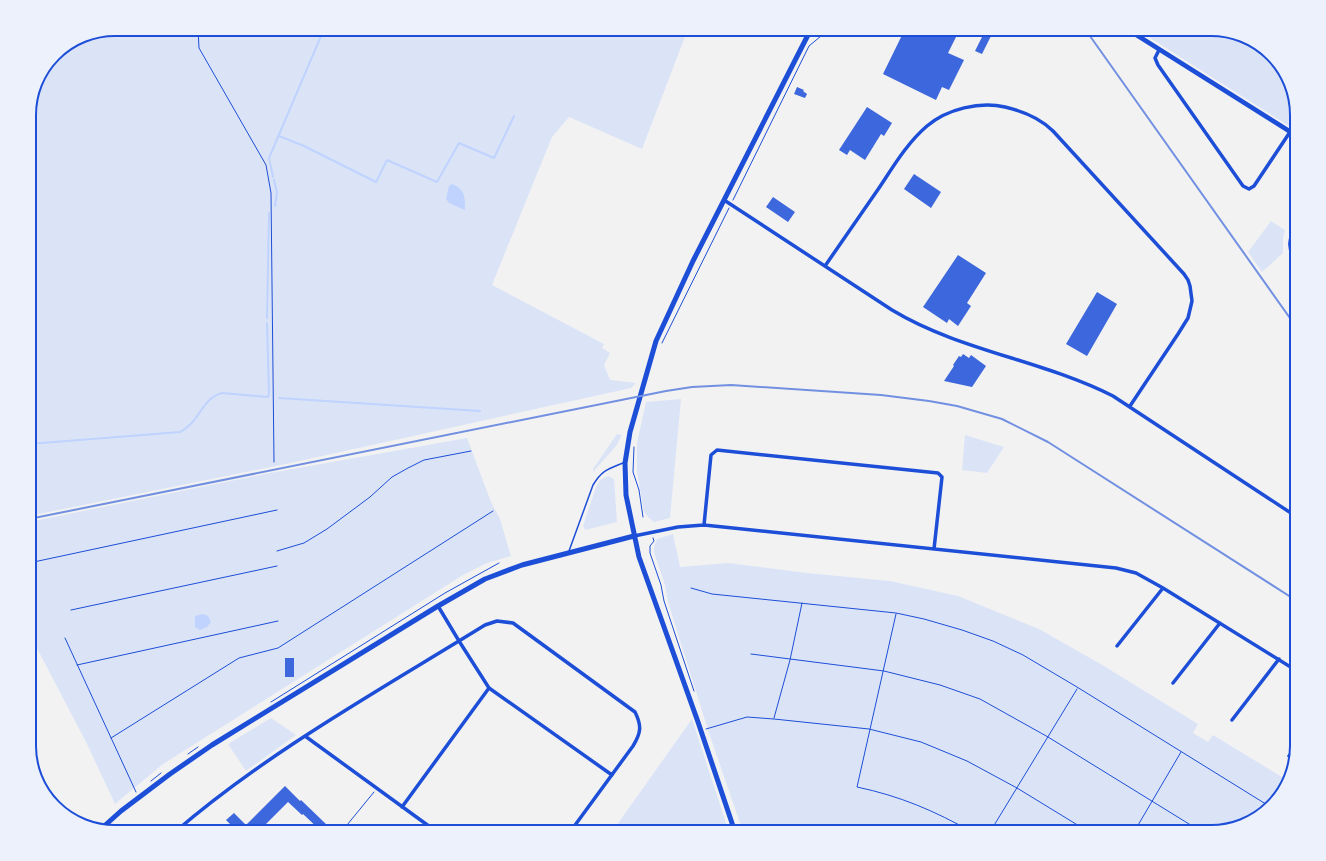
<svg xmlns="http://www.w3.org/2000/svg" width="1326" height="861" font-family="'DejaVu Sans',sans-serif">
<rect width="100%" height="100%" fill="#f2f2f2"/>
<path fill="#dbe4f7" d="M 115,29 L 688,29 L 642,149 L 569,117 L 552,137 L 492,285 L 604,344 L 602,348 L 610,353 L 604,365 L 610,380 L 636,383 L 631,388 L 286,464 L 29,516 L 29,110 L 36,82 L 54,54 L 82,35 Z
M 1136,29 L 1211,29 L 1259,43 L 1286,72 L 1297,115 L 1297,131 Z
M 1271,221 L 1285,230 L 1283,239 L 1283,253 L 1262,272 L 1248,252 Z
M 681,399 L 670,518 L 654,522 L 648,517 L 644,512 L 637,472 L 637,443 L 646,402 Z
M 617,434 L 622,435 L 616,446 L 593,472 L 593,469 Z
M 965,435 L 1004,447 L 987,473 L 962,470 Z
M 467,438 L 491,502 L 500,519 L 511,556 L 487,563 L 463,575 L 163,764 L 115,804 L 87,744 L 29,633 L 29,522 L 270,473 Z
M 608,476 L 614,479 L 617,522 L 585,530 L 583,526 L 596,487 L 600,480 Z
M 673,534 L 680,567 L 728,563 L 807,573 L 890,581 L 958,596 L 1039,629 L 1104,666 L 1198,724 L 1193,733 L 1208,742 L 1213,735 L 1287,780 L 1283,794 L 1254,821 L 1211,832 L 743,832 L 708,730 L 668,602 L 665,585 L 654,552 L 654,547 L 657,539 Z
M 271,718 L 296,735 L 246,771 L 228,744 Z
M 692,719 L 729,832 L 619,832 L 614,829 Z"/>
<path fill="#bfd3fe" d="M 452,184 C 465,189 465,197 465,210 L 449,203 L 446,199 L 449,186 Z
M 203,614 L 208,616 L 211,622 L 207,627 L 200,630 L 195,627 L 195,616 Z"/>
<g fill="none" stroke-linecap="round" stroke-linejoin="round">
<path stroke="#bfd3fe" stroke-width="2" d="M 279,136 L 304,146 L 376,182 L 387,160 L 437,182 L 459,143 L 494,158 L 514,116
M 273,177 L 269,158 L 324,29
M 274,180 L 277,193 L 275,206
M 267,318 L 269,213
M 279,398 L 480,411
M 29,444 L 180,432 C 199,423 202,398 222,393 L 268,397 L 269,393 L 267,323"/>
</g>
<path fill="#3d67dc" d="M 905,29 L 963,29 L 959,36 L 957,35 L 948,53 L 964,60 L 949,90 L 942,87 L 936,100 L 883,74 Z
M 986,29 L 994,30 L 982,54 L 975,51 Z
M 797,87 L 804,90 L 803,91 L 807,94 L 805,98 L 794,94 Z
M 867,107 L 892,123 L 884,136 L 881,134 L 865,160 L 850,150 L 847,155 L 839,150 Z
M 914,174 L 941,192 L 931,208 L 904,189 Z
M 773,197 L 795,212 L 788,222 L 766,207 Z
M 958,255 L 986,273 L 967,303 L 971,306 L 958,326 L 949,319 L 947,323 L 923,307 Z
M 1097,292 L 1117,304 L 1087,356 L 1066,344 Z
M 963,354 L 969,358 L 971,355 L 986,366 L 972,387 L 944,381 L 954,366 L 953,365 L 959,356 L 961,357 Z
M 285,658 L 294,658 L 294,677 L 285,677 Z
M 285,786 L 300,801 L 301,800 L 327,825 L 321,831 L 303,814 L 302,815 L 288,802 L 258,832 L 238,832 L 226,820 L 234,813 L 246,825 Z"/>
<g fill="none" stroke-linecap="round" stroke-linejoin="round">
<path stroke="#1d4ed8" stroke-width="1" d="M 198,29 L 199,48 L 266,165 L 271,193 L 274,462
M 733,200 L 809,46 L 821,36 L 825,29
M 662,343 L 729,208
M 634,447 L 633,472 L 639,490 L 643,517
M 653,538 L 654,541 L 650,546 L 650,553 L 661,585 L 664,601 L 694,691
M 277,551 L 304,543 L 327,529 L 370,497 L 392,477 L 408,468 L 424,460 L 471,451
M 29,563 L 277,510
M 691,588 L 712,594 L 896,613 L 924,619 L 962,630 L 993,641 L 1023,655 L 1077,687 L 1269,806
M 71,610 L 277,566
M 896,614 L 857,787 C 900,796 935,811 972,832
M 65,638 L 136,792
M 751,654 L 884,671 L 940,685 L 980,699 L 1048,737 L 1202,832
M 77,665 L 278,621
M 271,702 L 445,593 L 499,563
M 774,718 L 790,660 L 802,603
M 706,729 L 747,717 L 774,719 L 869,729 L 921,742 L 967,761 L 1017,788 L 1089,832
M 111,738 L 239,658 L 278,648 L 493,511
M 188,754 L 198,747
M 151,781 L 161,773
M 347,825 L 374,792
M 990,832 L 1077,689
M 1134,832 L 1181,752"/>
<path stroke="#1d4ed8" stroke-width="1.5" d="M 569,551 L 593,485 C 602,470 608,469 623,463
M 340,832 L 345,828"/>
<path stroke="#1d4ed8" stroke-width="3.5" d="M 1159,50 L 1155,58 L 1158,65 L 1243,186 L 1249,189 L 1254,186 L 1290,132
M 724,200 L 892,310 C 960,351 1042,360 1113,396 L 1297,517
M 1297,225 C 1288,239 1287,249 1297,262
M 825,266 C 843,240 861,214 879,188 C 893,167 907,143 927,126 C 947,109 980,101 1005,107 C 1022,111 1040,118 1053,131 L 1184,274 L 1188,280 L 1190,286 L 1192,301 L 1188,318 L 1178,334 L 1130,406
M 704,525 L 711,455 L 717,450 L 938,473 L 942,477 L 934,549
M 634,536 L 678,527 L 704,525 L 1116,568 L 1136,573 L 1163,588 L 1297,671
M 438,606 L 459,641 L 489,688 L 612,775
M 1117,646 L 1163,588
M 1173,683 L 1220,623
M 1232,720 L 1279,659
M 305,736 L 437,832
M 1289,756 L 1297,746
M 402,807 L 489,688
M 175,832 C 269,751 380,690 485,625 L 497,621 L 513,623 L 635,712 C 642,726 641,733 633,746 L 570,832"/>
<path stroke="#1d4ed8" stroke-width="4.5" d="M 1127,29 L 1297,136"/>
<path stroke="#1d4ed8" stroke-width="5" d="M 102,828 L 121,811 L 170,774 L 212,745 L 438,606 L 485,579 L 522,565 L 634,536
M 735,832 L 698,722 L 639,557 L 626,495 L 625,463 L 630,432 L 656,341 L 693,261 L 811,29"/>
<path stroke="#7290e2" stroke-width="2" d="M 1085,29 L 1297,328
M 29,519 L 666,391 L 692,387 L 731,385 L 881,395 L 929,401 L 957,406 L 1002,419 L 1048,442 L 1297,601"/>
</g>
<path d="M0 0H1326V861H0ZM115 36H1211A79 79 0 0 1 1290 115V746A79 79 0 0 1 1211 825H115A79 79 0 0 1 36 746V115A79 79 0 0 1 115 36Z" fill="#edf1fc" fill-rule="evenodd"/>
<path fill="none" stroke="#1d4ed8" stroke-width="2" d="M115 36H1211A79 79 0 0 1 1290 115V746A79 79 0 0 1 1211 825H115A79 79 0 0 1 36 746V115A79 79 0 0 1 115 36Z"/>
</svg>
